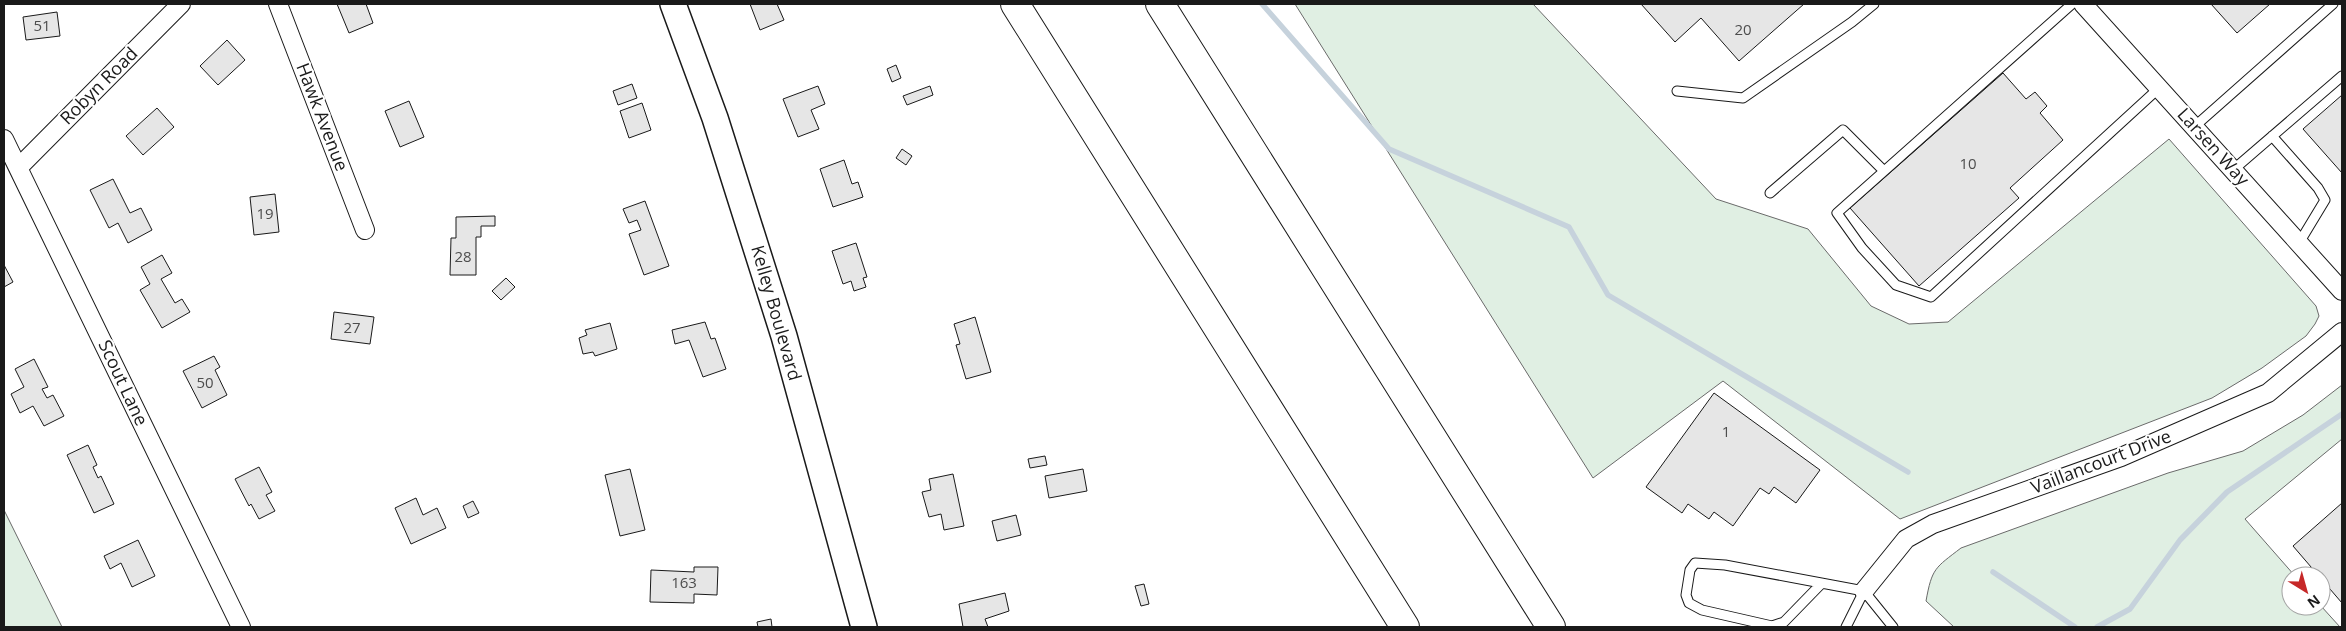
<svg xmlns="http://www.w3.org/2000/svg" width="2346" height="631" font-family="'Open Sans',sans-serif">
<rect width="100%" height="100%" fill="#fff"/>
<path fill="#e0efe3" stroke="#6a6a6a" d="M 1295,4 L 1533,4 L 1716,199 L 1808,229 L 1871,306 L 1909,324 L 1948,322 L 2169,139 L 2316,306 L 2319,316 L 2315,324 L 2306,336 L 2262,368 L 2212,398 L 1900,519 L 1723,381 L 1593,478 Z
M 2342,385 L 2342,439 L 2245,519 L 2295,576 L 2291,576 L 2291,606 L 2321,606 L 2340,627 L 1954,627 L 1926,601 C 1932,568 1935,568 1961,548 L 2168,473 L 2243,451 L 2303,415 Z
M 4,510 L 62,627 L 4,627 Z"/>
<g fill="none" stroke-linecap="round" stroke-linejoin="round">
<path stroke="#c6d2dc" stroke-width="5.5" d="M 1262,4 L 1389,149 L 1569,227 L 1608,295 L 1908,472
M 1993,572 L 2075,627
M 2097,627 L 2130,609 L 2180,540 L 2227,492 L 2342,414"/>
</g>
<path fill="#e6e6e6" stroke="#1a1a1a" d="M 337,4 L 366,4 L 373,23 L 349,33 Z
M 750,4 L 777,4 L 784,20 L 760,30 Z
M 1641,4 L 1804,4 L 1739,61 L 1701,18 L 1675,42 Z
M 2211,4 L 2270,4 L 2237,33 Z
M 57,12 L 60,36 L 26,40 L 23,17 Z
M 227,40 L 245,60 L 218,85 L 200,66 Z
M 896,65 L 901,78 L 892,82 L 887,69 Z
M 2003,73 L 2026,99 L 2035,92 L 2047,106 L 2040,113 L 2063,140 L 2010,188 L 2019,198 L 1919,286 L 1850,208 Z
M 632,84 L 637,98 L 618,105 L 613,91 Z
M 818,86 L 825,104 L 811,110 L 819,129 L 798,137 L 783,99 Z
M 930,86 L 933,95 L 907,105 L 903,96 Z
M 2342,95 L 2342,173 L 2303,129 Z
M 409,101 L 424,137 L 400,147 L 385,111 Z
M 642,103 L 651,130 L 629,138 L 620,111 Z
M 157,108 L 174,127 L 143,155 L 126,136 Z
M 902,149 L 912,156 L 906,165 L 896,158 Z
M 844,160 L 852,184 L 858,182 L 863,197 L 833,207 L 820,169 Z
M 113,179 L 130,213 L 141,208 L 152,230 L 128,243 L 118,223 L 109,228 L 90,190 Z
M 275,194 L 279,232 L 254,235 L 250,197 Z
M 645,201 L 669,266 L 644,275 L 629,234 L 641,230 L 637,220 L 629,223 L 623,209 Z
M 495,216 L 495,226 L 481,226 L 481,237 L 476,237 L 476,275 L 450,275 L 451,238 L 456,238 L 456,217 Z
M 856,243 L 867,277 L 863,278 L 866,287 L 854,291 L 851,281 L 843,284 L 832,251 Z
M 162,255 L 172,273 L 161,279 L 175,303 L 182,299 L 190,312 L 162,328 L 140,290 L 150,284 L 141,267 Z
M 4,265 L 13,282 L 4,287 Z
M 506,278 L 515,287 L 501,300 L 492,291 Z
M 334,312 L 374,317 L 370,344 L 331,339 Z
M 975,317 L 991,372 L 966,379 L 956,345 L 960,344 L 954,324 Z
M 705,322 L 711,339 L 715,338 L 726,369 L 703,377 L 689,340 L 675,344 L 672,330 Z
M 610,323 L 617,349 L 595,356 L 593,352 L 583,354 L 579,338 L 587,335 L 585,330 Z
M 214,356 L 220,367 L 215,370 L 227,395 L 202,408 L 183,371 Z
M 34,359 L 48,387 L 42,389 L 47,398 L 53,395 L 64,416 L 44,426 L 33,406 L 20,413 L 11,394 L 24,387 L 15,369 Z
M 1714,393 L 1820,470 L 1796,503 L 1774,487 L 1769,494 L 1760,488 L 1733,526 L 1714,512 L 1709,519 L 1688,504 L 1682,513 L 1646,487 Z
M 88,445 L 97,465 L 93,467 L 98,478 L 101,476 L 114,504 L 94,513 L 67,455 Z
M 1045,456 L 1047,465 L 1030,468 L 1028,459 Z
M 259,467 L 272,492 L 266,495 L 275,511 L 259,519 L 251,504 L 249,506 L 235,479 Z
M 630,469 L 645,530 L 620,536 L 605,475 Z
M 1083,469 L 1087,491 L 1049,498 L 1045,476 Z
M 953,474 L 964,526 L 944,530 L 941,514 L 929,517 L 922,492 L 931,490 L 929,479 Z
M 416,498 L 423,515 L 437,508 L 446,528 L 411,544 L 395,508 Z
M 473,501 L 479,513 L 468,518 L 463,506 Z
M 2342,503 L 2342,603 L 2293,546 Z
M 1016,515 L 1021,535 L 997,541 L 992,521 Z
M 138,540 L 155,576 L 132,587 L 121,563 L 110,569 L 104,556 Z
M 694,567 L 718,567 L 717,595 L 694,594 L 694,603 L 650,602 L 651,570 L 694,572 Z
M 1144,584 L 1149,604 L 1141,606 L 1135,586 Z
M 1005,593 L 1009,611 L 985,619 L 988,627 L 963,627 L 959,604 Z
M 771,619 L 772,627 L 758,627 L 757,622 Z"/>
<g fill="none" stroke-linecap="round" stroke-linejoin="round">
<defs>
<path id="lane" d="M 2072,4 L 1837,213 L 1862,248 L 1896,285 L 1931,297 L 2159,88
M 1677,91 L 1743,98 L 1852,22 L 1874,4
M 2194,127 L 2333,4
M 2272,136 L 2318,188 L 2325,200 L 2299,243
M 2233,170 L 2342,76
M 1770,193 L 1843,130 L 1884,171
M 1822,583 L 1784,622 L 1772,626 L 1702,610 L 1689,603 L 1686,595 L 1690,570 L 1695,563 L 1725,565 L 1864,591 L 1893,627
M 1846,627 L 1864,591"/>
<path id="street" d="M 278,4 L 365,230
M 2083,4 L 2342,291
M 4,139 L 241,627
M 18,168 L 181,4
M 1864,591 L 1906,539 L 1933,524 L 2121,457 L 2268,393 L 2342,332"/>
<path id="secondary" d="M 673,4 L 715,118 L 784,336 L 864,627"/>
<path id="highway" d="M 1015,4 L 1405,627
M 1160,4 L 1551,627"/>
</defs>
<use href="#lane" stroke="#1a1a1a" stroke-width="11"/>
<use href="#street" stroke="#1a1a1a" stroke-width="20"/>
<use href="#secondary" stroke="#1a1a1a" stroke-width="28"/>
<use href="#highway" stroke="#1a1a1a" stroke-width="30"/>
<use href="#lane" stroke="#fff" stroke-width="9"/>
<use href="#street" stroke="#fff" stroke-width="18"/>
<use href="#secondary" stroke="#fff" stroke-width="25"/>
<use href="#highway" stroke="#fff" stroke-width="28"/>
</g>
<g text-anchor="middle" stroke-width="4" stroke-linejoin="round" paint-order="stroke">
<g font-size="15" fill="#4d4d4d">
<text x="42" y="31">51</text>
<text x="1743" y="35">20</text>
<text x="1968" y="169">10</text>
<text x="265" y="219">19</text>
<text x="463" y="262">28</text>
<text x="352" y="333">27</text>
<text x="205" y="388">50</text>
<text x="1726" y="437">1</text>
<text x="684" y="588">163</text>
</g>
<g font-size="18" fill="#1a1a1a" stroke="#fff">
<text transform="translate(99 86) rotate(-45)" y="6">Robyn Road</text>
<text transform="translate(322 117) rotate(69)" y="6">Hawk Avenue</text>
<text transform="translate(2213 147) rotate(48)" y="6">Larsen Way</text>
<text transform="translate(776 313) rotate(74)" y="6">Kelley Boulevard</text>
<text transform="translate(123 383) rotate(65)" y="6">Scout Lane</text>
<text transform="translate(2101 462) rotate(-21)" y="6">Vaillancourt Drive</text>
</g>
</g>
<rect width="2346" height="631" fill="none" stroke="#1a1a1a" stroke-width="10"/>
<g transform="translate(2306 591) rotate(143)"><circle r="24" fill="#ffffff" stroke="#a3a3a3"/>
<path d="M0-4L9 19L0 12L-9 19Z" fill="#c62828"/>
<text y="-8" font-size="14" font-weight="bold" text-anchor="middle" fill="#1a1a1a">N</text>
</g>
</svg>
